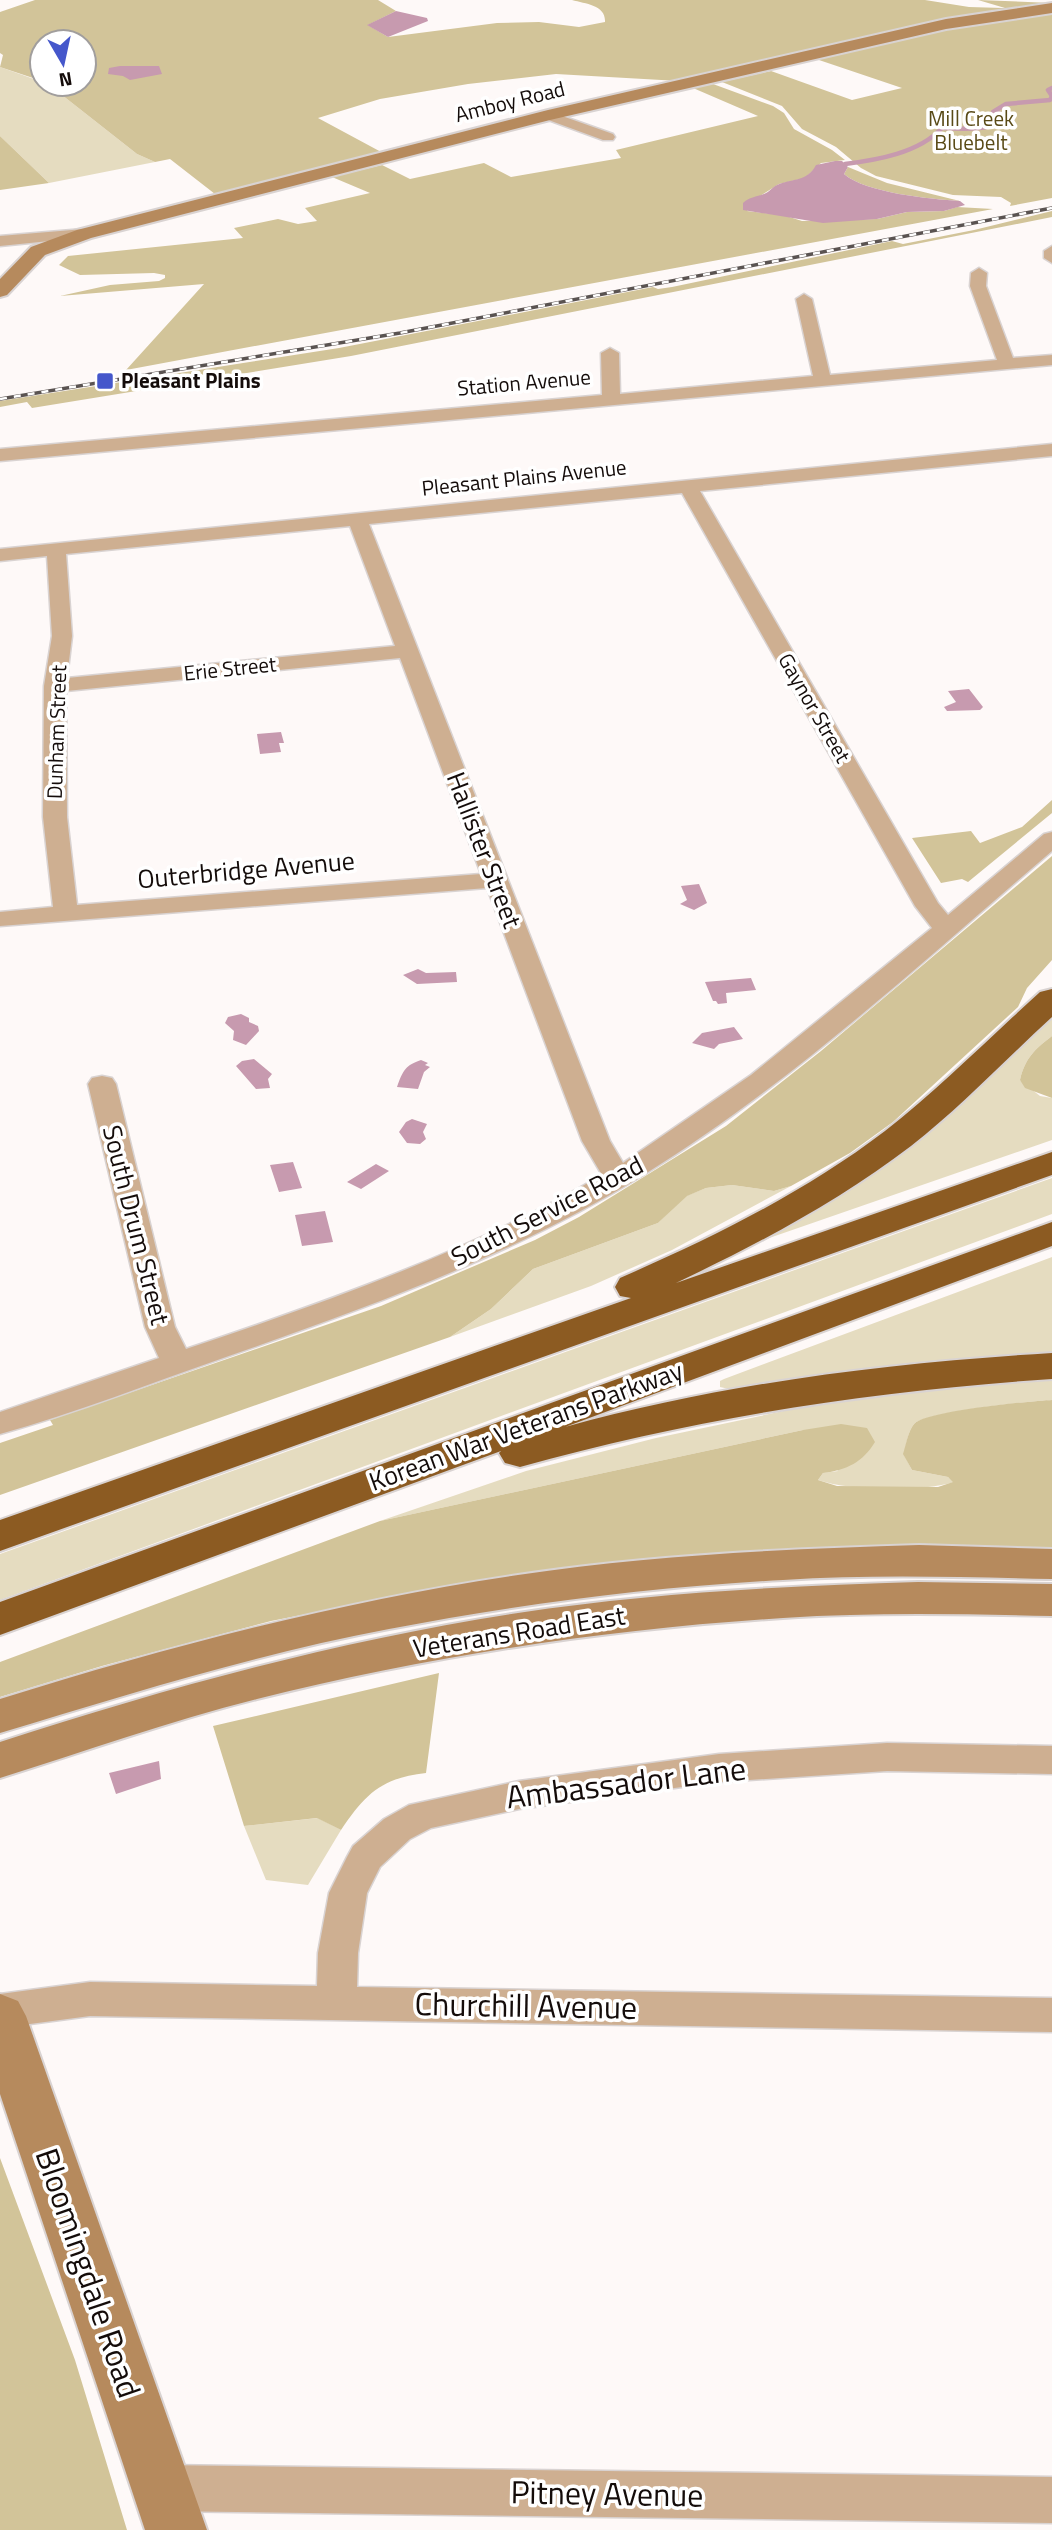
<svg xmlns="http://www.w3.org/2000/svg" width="1052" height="2530" font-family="'Titillium Web',sans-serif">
<rect width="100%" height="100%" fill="#fef9f8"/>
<path fill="#e5dcc0" d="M 0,67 L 48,84 L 137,154 L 155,162 L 49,183 L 0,136 Z
M 1052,1010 L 1052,1036 C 1035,1049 1025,1058 1020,1080 L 1040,1096 L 1052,1098 L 1052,1140 L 755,1243 Z
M 1052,1178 L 1052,1214 L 0,1600 L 0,1554 Z
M 732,1185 L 774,1191 L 791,1186 L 672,1250 L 591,1286 L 450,1337 L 491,1309 L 533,1269 L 658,1223 L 686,1196 L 706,1188 Z
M 1052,1257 L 1052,1356 C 943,1362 837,1373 729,1389 L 720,1387 L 720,1381 L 724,1379 Z
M 1052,1375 L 1052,1400 C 1031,1401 925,1412 914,1424 C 908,1431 906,1445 904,1455 L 912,1470 L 948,1477 L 954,1482 C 922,1492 850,1491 818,1480 L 823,1473 L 838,1471 L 803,1430 L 380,1521 L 526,1471 L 656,1438 L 826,1402 Z
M 318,1818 L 341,1830 L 308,1885 L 266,1880 L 244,1826 Z"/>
<path fill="#d2c499" d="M 35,0 L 378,0 L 396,11 L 368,25 L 388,37 L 497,23 L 539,22 L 579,27 L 605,22 C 606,5 586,4 572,0 L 925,0 L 969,7 L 1003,8 L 1005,8 L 978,0 L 1052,3 L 1052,5 L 679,81 L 556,74 L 468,84 L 380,99 L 318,118 L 383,153 L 215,194 L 170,159 L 155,162 L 137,154 L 48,84 L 84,84 L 84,42 L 42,42 L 42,81 L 0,67 L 3,55 L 0,53 L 0,12 Z
M 1052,12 L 1052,198 L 1010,206 L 1011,203 L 1001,197 L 953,195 L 876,176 L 861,168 L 836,147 L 802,129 L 782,106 L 722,82 L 771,71 L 852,100 L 902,88 L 816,59 L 989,20 Z
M 713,84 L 773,106 L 784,113 L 794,129 L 832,150 L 845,160 L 821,163 L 805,178 L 779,184 L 760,196 L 747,211 L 783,215 L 802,221 L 877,219 L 907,212 L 944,211 L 957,207 L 993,209 L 126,370 L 204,284 L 60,296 L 110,285 L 159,281 L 165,278 L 165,275 L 154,273 L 80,275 L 59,265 L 68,256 L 243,238 L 234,228 L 278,219 L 298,224 L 317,221 L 305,208 L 370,193 L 332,177 L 382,165 L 410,179 L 484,163 L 511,177 L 621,158 L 616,150 L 758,116 L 693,88 Z
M 0,136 L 49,183 L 0,190 Z
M 848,167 L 887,183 L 960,201 C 930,199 866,193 844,174 Z
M 1052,211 L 1052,217 L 351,356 L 32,408 L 27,402 L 0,407 L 0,401 L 339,348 L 653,287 L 658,289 L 672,287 L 892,241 L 903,244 L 974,230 Z
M 1052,800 L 1052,813 L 968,882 L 962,879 L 941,883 L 912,838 L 971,831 L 980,843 L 1022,827 Z
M 1052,856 L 1052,960 L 1027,988 L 1018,1007 L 893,1122 L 850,1153 L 791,1186 L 774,1191 L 732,1185 L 706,1188 L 687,1196 L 658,1223 L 533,1269 L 491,1309 L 450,1337 L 0,1495 L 0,1443 L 53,1425 L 50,1420 L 381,1306 L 535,1240 L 579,1217 L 726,1126 L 821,1051 Z
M 1052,1036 L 1052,1098 L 1025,1088 L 1020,1080 C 1025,1058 1035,1049 1052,1036 Z
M 1052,1400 L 1052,1549 L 572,1570 L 420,1592 L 271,1621 L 102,1666 L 0,1697 L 0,1662 L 380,1521 L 803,1430 L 841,1424 L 867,1428 L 875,1442 C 863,1462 847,1470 823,1473 L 818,1480 L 837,1486 L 938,1487 L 953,1482 L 948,1477 L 912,1470 L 903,1454 C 906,1445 908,1431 914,1424 C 925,1411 1031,1401 1052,1400 Z
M 439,1673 L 426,1773 C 382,1778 366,1793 341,1830 L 317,1818 L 244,1826 L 213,1726 Z
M 0,2158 L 75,2360 L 127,2530 L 0,2530 Z"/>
<path fill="#c79aaf" d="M 396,11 L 427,18 L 428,21 L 388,37 L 367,25 Z
M 120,66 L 159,66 L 162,74 L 130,80 L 123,76 L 108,74 L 109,68 Z
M 835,161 L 842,161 L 848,167 L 844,174 C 866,193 930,199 960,201 L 965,205 L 944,211 L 907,212 L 877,219 L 823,223 L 743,210 L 743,203 C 749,197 756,197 764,194 C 770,192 772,187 777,185 C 793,178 807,182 816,165 Z
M 969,689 L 983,707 L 980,710 L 947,711 L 944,707 L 956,702 L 948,691 Z
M 281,732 L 284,743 L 279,743 L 281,752 L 260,754 L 257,734 Z
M 349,856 L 356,860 L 353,862 L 357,866 L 352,871 L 312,872 L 310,861 Z
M 699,884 L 707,903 L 694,910 L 680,904 L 687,900 L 681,886 Z
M 418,969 L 426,973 L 456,972 L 457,982 L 417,984 L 403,975 Z
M 751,978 L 756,990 L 726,993 L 727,1003 L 718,1004 L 716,1001 L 713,1001 L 705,982 Z
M 241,1014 L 249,1018 L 249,1022 L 258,1026 L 259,1031 L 246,1045 L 233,1040 L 234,1031 L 225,1023 L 228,1017 Z
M 734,1027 L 743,1039 L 719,1044 L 714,1049 L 692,1043 L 702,1033 Z
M 254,1059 L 272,1074 L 268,1079 L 270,1088 L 256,1089 L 236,1066 L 242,1061 Z
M 421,1060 L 428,1063 L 425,1065 L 430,1067 L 424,1072 L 418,1089 L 397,1087 C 403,1070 406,1065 421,1060 Z
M 412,1119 L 427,1124 L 423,1132 L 426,1139 L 420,1144 L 407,1143 L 399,1132 L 406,1122 Z
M 293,1162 L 302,1188 L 279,1192 L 270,1165 Z
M 376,1164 L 389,1171 L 361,1189 L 347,1182 Z
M 325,1211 L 333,1242 L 302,1246 L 295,1215 Z
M 159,1761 L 161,1779 L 116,1794 L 109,1773 Z"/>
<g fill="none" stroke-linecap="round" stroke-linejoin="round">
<path stroke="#c79aaf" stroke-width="4.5" d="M 845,164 C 877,160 919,153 942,128 C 963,129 995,131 1012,117 L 993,112 L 1006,104 L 1050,100 L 1052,96 L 1048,90 L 1052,88"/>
<defs>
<path id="street" d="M 548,111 L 613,134 L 615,137 L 613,140 L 603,140 L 543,118 L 543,112 Z
M 84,229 L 89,231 L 92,234 L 89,237 L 0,246 L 0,236 Z
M 1052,246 L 1052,263 L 1044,258 L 1044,251 Z
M 979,268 L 987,273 L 986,286 L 1013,358 L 1052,355 L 1052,365 L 0,461 L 0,449 L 602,395 L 601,353 L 610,348 L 619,353 L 620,394 L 813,376 L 796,299 L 804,294 L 812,299 L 830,375 L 997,360 L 970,286 L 971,273 Z
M 1052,444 L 1052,456 L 700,491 L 938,903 L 948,915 L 1044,834 L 1052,832 L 1052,851 C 921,963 792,1083 645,1174 C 514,1255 371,1306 226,1357 C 151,1383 76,1413 0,1434 L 0,1412 L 159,1358 L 145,1327 L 88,1084 L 92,1078 L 102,1076 L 112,1078 L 116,1084 L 175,1327 L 186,1349 C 329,1301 471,1251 602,1175 L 582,1141 L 487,888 L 0,926 L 0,912 L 53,907 L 43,817 L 44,686 L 52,636 L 47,556 L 0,561 L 0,549 ZM 682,493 L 915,906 L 932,928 L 751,1075 L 623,1163 L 610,1141 L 369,524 ZM 350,526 L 395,646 L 67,678 L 72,636 L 66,554 ZM 400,658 L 481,874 L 77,905 L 67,817 L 66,691 Z
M 887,1743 L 1052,1746 L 1052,1774 L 887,1771 L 719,1782 L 519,1809 L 431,1828 L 410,1839 L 380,1867 L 367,1893 L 358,1953 L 357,1987 L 1052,1998 L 1052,2032 L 90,2016 L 0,2028 L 0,1994 L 90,1982 L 317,1986 L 318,1953 L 329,1893 L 347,1857 L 353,1846 L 384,1819 L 409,1805 L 519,1781 L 719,1754 Z
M 162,2465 L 1052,2477 L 1052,2523 L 162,2511 L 145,2504 L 139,2488 L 145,2472 Z"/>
<path id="secondary" d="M 1052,3 L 1052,13 L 946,29 L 550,120 L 91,238 L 45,255 L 7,295 L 0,297 L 0,279 L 31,247 L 77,230 L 548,110 L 946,19 Z
M 919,1545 L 1052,1549 L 1052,1579 C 963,1577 873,1574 783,1580 C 651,1587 519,1604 389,1629 C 257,1654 128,1694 0,1733 L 0,1699 C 170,1646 342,1601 518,1575 C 651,1555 785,1549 919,1545 Z
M 918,1582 L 1052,1584 L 1052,1616 C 962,1614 873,1612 783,1618 C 606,1629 430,1656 257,1699 C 170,1721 86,1751 0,1778 L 0,1742 C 170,1687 341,1640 518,1613 C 650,1593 784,1586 918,1582 Z
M 0,1994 L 18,2001 L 26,2016 L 207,2530 L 145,2530 L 0,2094 Z"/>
<path id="highway" d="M 1052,989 L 1052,1017 C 1005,1060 961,1107 911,1146 C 839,1201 758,1244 676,1283 L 1052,1152 L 1052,1175 L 0,1551 L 0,1520 L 631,1298 L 620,1296 L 615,1287 L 620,1278 C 712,1238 805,1192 885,1131 C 940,1088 989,1038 1040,992 Z
M 1052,1222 L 1052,1246 L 565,1427 C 724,1383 888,1363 1052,1353 L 1052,1379 C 871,1391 695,1418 520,1467 L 505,1463 L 499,1453 L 501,1451 L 0,1635 L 0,1602 Z"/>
</defs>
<use href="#street" stroke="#d9d3d2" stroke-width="3"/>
<use href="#secondary" stroke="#d9d3d2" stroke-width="4"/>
<use href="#highway" stroke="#d9d3d2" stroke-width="4"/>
<use href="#street" fill="#ceaf91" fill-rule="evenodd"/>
<use href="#secondary" fill="#b68a5d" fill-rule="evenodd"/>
<use href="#highway" fill="#8c5b22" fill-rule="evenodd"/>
<defs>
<path id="rail" d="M 0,399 L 400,333 L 1052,208"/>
</defs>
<use href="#rail" stroke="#5a5351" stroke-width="3.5"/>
<use href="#rail" stroke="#fff" stroke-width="2.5" stroke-dasharray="7" stroke-linecap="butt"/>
</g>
<rect fill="#4557cb" stroke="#fff" stroke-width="2.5" x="96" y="372" width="18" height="18" rx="3.5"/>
<g text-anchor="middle" stroke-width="7" stroke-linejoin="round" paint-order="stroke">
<g font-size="21" fill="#140c0a" stroke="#fff">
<text transform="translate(510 102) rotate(-14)" y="7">Amboy Road</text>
<text transform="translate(524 383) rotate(-5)" y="7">Station Avenue</text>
<text transform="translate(524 478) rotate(-6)" y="7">Pleasant Plains Avenue</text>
<text transform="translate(230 669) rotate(-6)" y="7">Erie Street</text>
<text transform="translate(814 708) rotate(60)" y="7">Gaynor Street</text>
<text transform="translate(57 732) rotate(-88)" y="7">Dunham Street</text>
</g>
<g font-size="21" fill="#594a16" stroke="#fff">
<text x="971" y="126">Mill Creek<tspan x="971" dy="24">Bluebelt</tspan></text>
</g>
<g font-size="21" font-weight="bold" fill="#140c0a" stroke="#fff" text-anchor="start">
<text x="121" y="388">Pleasant Plains</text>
</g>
<g font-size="26" fill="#140c0a" stroke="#fff">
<text transform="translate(484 850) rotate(69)" y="9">Hallister Street</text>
<text transform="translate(246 870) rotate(-5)" y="9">Outerbridge Avenue</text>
<text transform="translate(547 1211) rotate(-27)" y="9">South Service Road</text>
<text transform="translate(136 1225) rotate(76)" y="9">South Drum Street</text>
<text transform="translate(526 1426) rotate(-20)" y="9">Korean War Veterans Parkway</text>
<text transform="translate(519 1632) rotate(-9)" y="9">Veterans Road East</text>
</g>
<g font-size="32" fill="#140c0a" stroke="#fff">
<text transform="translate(626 1783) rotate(-7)" y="11">Ambassador Lane</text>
<text transform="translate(526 2006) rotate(1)" y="11">Churchill Avenue</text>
<text transform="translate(88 2273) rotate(71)" y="11">Bloomingdale Road</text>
<text transform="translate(607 2494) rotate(1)" y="11">Pitney Avenue</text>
</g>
</g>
<g transform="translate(63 63) rotate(171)"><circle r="33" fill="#ffffff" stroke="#a19e9d" stroke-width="2"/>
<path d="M0-5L12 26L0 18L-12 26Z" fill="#4557cb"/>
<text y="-10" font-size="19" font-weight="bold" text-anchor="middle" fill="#140c0a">N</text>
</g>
</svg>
